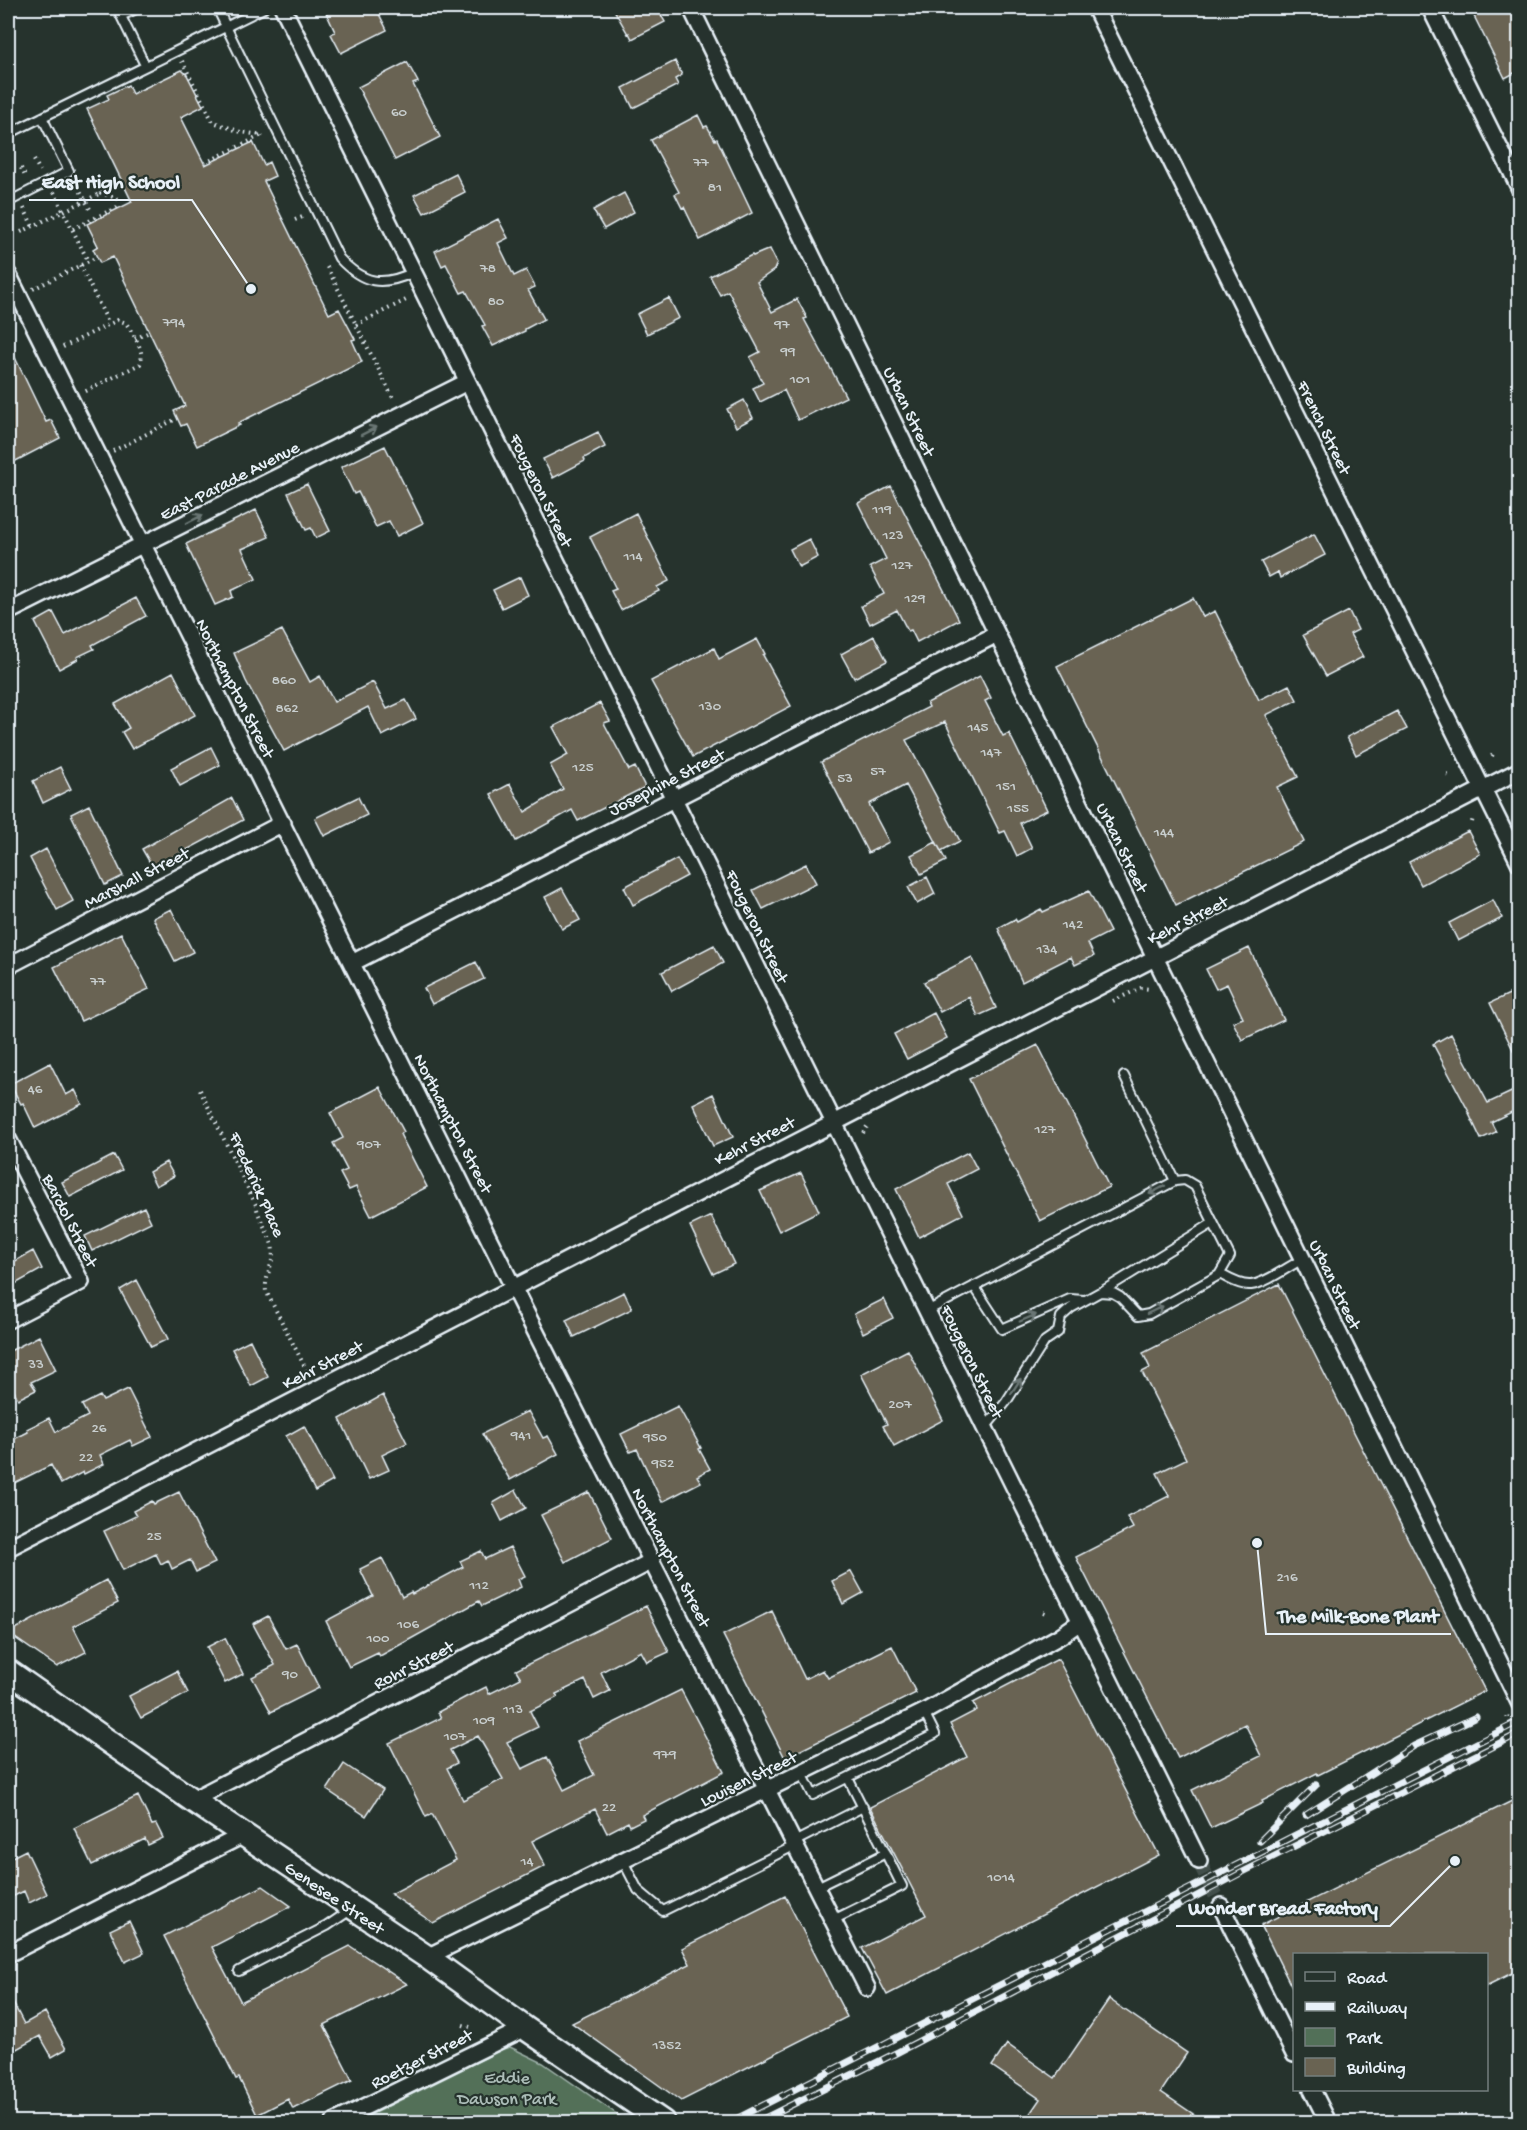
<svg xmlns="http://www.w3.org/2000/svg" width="1527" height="2130" font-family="'Gochi Hand',sans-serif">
<rect width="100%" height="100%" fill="#26332d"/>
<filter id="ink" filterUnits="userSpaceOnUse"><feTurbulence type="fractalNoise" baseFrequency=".0167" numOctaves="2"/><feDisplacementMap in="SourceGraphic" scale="12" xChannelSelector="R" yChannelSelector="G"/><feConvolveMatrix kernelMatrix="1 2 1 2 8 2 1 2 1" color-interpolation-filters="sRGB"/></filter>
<g filter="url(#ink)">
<path fill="#527058" stroke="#9db0a8" stroke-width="1.5" d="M 510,2047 L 543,2063 L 628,2122 L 356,2122 L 503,2049 Z"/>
<path fill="#696352" stroke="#e8f1f8" stroke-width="1.5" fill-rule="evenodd" d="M 324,8 L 376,8 L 387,30 L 341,53 L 331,34 L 335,32 Z
M 613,8 L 657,8 L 665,22 L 632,39 L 629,33 L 628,34 Z
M 1470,8 L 1520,8 L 1520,70 L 1505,78 Z
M 675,61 L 682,75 L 675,79 L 678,85 L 633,108 L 623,88 Z
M 407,62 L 418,82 L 413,84 L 440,137 L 395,160 L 358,87 Z
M 182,70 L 187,75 L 203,106 L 181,117 L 205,165 L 253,142 L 264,165 L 269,162 L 275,176 L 264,181 L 329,314 L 339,309 L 355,339 L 352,340 L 362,362 L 238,423 L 240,425 L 197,446 L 186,424 L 181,426 L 174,411 L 185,406 L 113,257 L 100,263 L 93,249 L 98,246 L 87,224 L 132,202 L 87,109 L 109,99 L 107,95 L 128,85 L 132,94 Z
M 698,115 L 704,127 L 707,126 L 715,140 L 717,139 L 752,213 L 700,240 L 684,207 L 682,208 L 675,194 L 679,192 L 651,140 Z
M 456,174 L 465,192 L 424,213 L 414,195 Z
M 624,193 L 634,212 L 604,229 L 593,210 Z
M 498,219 L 508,238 L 498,243 L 514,276 L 526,270 L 535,287 L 528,290 L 544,319 L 525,329 L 525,331 L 493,346 L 482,326 L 485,325 L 466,291 L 461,293 L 446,264 L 442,266 L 435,251 Z
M 770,249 L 777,263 L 774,270 L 757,282 L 772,312 L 797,299 L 807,318 L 804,319 L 846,397 L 798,420 L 784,390 L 760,402 L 753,388 L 763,383 L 750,357 L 760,352 L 728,291 L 720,295 L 710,276 L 752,255 L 753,256 Z
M 669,298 L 679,318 L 647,334 L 637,314 Z
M 8,343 L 46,422 L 51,420 L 60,438 L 8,465 Z
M 744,400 L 753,418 L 736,427 L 727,409 Z
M 598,432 L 605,447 L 584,458 L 585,461 L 553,478 L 543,459 Z
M 385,446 L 423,523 L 397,536 L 389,521 L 376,527 L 358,492 L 354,494 L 341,467 Z
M 307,484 L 330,531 L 316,538 L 311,528 L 306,530 L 288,493 Z
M 891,486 L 959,620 L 917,642 L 911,630 L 908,631 L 897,610 L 870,624 L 861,606 L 884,594 L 870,567 L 886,559 L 858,503 Z
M 256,510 L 269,537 L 242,549 L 256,579 L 231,591 L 233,597 L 215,605 L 186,544 Z
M 636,513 L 669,581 L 657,587 L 659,591 L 621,610 L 611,591 L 616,589 L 590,537 Z
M 1314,534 L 1325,555 L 1280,578 L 1278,572 L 1269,577 L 1261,562 Z
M 809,539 L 818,557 L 799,567 L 790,549 Z
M 520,577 L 528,595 L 502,608 L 493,590 Z
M 136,598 L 146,616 L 92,645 L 94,649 L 77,657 L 78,659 L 59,669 L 35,622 L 53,612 L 65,635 Z
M 1193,598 L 1203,617 L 1215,611 L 1259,700 L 1289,685 L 1297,700 L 1266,715 L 1298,777 L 1277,787 L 1304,842 L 1176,905 L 1057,666 Z
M 1349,611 L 1358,630 L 1350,634 L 1363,657 L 1326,676 L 1303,635 Z
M 282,630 L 310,682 L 320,676 L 334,702 L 373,682 L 387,709 L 406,700 L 416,719 L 382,736 L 368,707 L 284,751 L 246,681 L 234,653 Z
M 874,636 L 887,661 L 854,678 L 841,654 Z
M 757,639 L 765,654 L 763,655 L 791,706 L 693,757 L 651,681 L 714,648 L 719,659 Z
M 173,672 L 195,715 L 132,749 L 122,732 L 129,728 L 115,704 Z
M 980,676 L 991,698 L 985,701 L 1003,736 L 1009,733 L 1047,810 L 1020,823 L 1032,848 L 1017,856 L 1005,831 L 1000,833 L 945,722 L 906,740 L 960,841 L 941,851 L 906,785 L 869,804 L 889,842 L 868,853 L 821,762 L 929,707 L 927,703 Z
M 600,703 L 610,721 L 604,723 L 629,770 L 635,767 L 645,787 L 578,821 L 572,810 L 516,841 L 491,794 L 510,784 L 525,812 L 563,789 L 550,765 L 568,755 L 553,727 Z
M 1397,711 L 1407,729 L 1356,755 L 1347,737 Z
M 211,747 L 220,765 L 180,786 L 171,768 Z
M 60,767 L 71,789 L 43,803 L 33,781 Z
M 358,797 L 367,815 L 324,836 L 315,818 Z
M 232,798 L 243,820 L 153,868 L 142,849 Z
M 89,805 L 123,876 L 105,885 L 71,814 Z
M 1468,831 L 1480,854 L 1421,885 L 1409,862 Z
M 936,842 L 946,861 L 921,874 L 911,855 Z
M 46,849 L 73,901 L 57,910 L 30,858 Z
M 677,859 L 687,876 L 633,905 L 624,887 Z
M 806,864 L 816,883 L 763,909 L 753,890 Z
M 927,877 L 935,894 L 917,904 L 908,887 Z
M 562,888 L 580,920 L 562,929 L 545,897 Z
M 1089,891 L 1110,932 L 1088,943 L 1094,956 L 1075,965 L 1071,957 L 1022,982 L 998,928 L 1015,919 L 1017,922 L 1041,909 L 1043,912 Z
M 1493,900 L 1502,918 L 1458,941 L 1449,923 Z
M 171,909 L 193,952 L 175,961 L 153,918 Z
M 121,933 L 149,989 L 81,1021 L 54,967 Z
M 714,945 L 723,963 L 672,991 L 662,972 Z
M 1249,948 L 1284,1020 L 1242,1040 L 1233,1022 L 1243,1018 L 1227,984 L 1216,989 L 1206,969 Z
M 972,957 L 996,1008 L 978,1016 L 969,997 L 940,1012 L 924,982 Z
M 476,962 L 484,979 L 432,1004 L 424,988 Z
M 1520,989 L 1520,1064 L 1490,1003 Z
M 934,1013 L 947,1038 L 907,1059 L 894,1034 Z
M 1451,1034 L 1488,1103 L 1520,1088 L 1520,1108 L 1491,1122 L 1496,1132 L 1481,1139 L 1469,1114 L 1470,1114 L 1433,1044 Z
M 1038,1045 L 1109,1187 L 1040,1221 L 969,1079 Z
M 50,1063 L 66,1095 L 75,1090 L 82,1104 L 35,1128 L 23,1103 L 21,1104 L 10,1084 Z
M 380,1087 L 404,1132 L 400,1134 L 427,1187 L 371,1216 L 356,1187 L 349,1190 L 340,1173 L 347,1170 L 333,1143 L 343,1138 L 330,1113 Z
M 713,1094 L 733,1137 L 713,1146 L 693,1104 Z
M 968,1152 L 977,1169 L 948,1184 L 963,1214 L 919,1237 L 896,1189 Z
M 114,1155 L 122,1170 L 70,1197 L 62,1182 Z
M 166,1162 L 174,1176 L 156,1186 L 149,1172 Z
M 801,1173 L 819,1211 L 779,1231 L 760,1191 Z
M 144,1207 L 151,1222 L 92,1251 L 85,1236 Z
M 711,1216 L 734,1264 L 713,1274 L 690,1226 Z
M 33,1251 L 42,1269 L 8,1288 L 8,1265 Z
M 137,1280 L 168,1339 L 151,1347 L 120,1290 Z
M 1279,1284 L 1485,1691 L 1318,1775 L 1317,1773 L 1262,1801 L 1263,1803 L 1211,1828 L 1192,1790 L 1261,1756 L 1245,1724 L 1178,1758 L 1076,1557 L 1133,1528 L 1127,1517 L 1169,1496 L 1157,1473 L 1186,1459 L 1142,1372 L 1150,1368 L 1143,1353 Z
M 624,1292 L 632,1309 L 574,1337 L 566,1320 Z
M 884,1299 L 893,1318 L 863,1333 L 854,1314 Z
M 39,1336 L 56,1370 L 31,1382 L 36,1390 L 18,1399 L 8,1379 L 8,1352 Z
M 250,1340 L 268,1377 L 251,1386 L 232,1349 Z
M 908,1350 L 943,1420 L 894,1446 L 883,1426 L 887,1424 L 861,1374 Z
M 128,1389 L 152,1437 L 133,1446 L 130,1440 L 100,1455 L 104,1464 L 84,1474 L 83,1472 L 61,1484 L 51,1465 L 8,1486 L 8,1442 L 28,1432 L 27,1429 L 49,1418 L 56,1432 L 88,1416 L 82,1405 L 100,1396 L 103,1401 Z
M 383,1395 L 407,1443 L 382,1455 L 389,1470 L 369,1479 L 340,1419 Z
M 678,1406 L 701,1448 L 699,1449 L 710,1469 L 697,1476 L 701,1482 L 662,1502 L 637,1449 L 630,1452 L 621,1434 Z
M 528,1411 L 543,1438 L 548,1436 L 558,1454 L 510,1480 L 482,1434 Z
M 304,1426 L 333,1481 L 315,1491 L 286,1436 Z
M 516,1490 L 526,1508 L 502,1521 L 493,1503 Z
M 179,1492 L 215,1563 L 196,1572 L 190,1560 L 172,1569 L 168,1560 L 161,1564 L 156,1554 L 123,1570 L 104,1531 L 136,1516 L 133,1511 L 152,1501 L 154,1504 Z
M 589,1492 L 612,1538 L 565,1562 L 541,1515 Z
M 510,1547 L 525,1576 L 518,1579 L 521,1587 L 482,1606 L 479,1601 L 380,1656 L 378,1653 L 349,1667 L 326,1621 L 373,1596 L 360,1569 L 382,1558 L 402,1597 L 411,1592 L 412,1594 L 463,1567 L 460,1561 L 481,1551 L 485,1559 Z
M 851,1571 L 863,1593 L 843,1604 L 832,1581 Z
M 106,1580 L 118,1603 L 73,1626 L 86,1652 L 57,1667 L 8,1633 Z
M 646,1606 L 669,1652 L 647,1662 L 641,1651 L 601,1672 L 610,1691 L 594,1699 L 585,1680 L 556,1694 L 558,1697 L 530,1711 L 538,1727 L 507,1742 L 522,1769 L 547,1757 L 564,1790 L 594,1775 L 577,1741 L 681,1690 L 724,1772 L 642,1815 L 644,1819 L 630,1826 L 628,1822 L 607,1833 L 595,1809 L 532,1841 L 545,1866 L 433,1923 L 391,1894 L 456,1860 L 432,1814 L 426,1817 L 389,1743 L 441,1718 L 438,1712 L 466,1697 L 486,1687 L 489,1694 L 521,1678 L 516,1670 ZM 478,1736 L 503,1779 L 463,1800 L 447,1768 L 457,1763 L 450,1750 Z
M 772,1611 L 805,1679 L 823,1670 L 828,1678 L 892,1646 L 916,1693 L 785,1758 L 723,1635 Z
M 268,1616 L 286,1649 L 297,1644 L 319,1688 L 271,1712 L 252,1677 L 275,1665 L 253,1624 Z
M 225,1638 L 243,1674 L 225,1683 L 207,1647 Z
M 1058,1659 L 1159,1855 L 887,1995 L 862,1948 L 926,1915 L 870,1807 L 967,1757 L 950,1724 L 977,1710 L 973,1703 Z
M 177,1671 L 188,1693 L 141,1718 L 129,1696 Z
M 344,1764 L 383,1790 L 366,1816 L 327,1790 Z
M 138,1796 L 152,1825 L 156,1824 L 163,1838 L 148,1845 L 145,1839 L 92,1865 L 74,1828 Z
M 1520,1797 L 1520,1969 L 1486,1986 L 1486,1954 L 1294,1954 L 1294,1992 L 1261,1925 Z
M 26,1850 L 47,1894 L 29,1903 L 24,1891 L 8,1899 L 8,1859 Z
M 263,1886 L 291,1906 L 212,1947 L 241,2002 L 350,1946 L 407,1984 L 324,2025 L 352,2080 L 293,2109 L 288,2099 L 257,2115 L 239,2078 L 236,2079 L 164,1936 Z
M 785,1896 L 847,2017 L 681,2101 L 572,2023 L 690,1964 L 682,1948 Z
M 129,1921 L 144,1953 L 125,1962 L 110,1930 Z
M 8,1993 L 24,2024 L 45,2012 L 66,2049 L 52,2057 L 40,2036 L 13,2051 L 8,2040 Z
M 1109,1999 L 1187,2053 L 1161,2092 L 1205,2122 L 1040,2122 L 1029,2115 L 1040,2099 L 992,2066 L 1007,2044 L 1055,2078 Z"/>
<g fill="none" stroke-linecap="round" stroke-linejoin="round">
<path stroke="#43504b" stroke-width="15" stroke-dasharray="15 8" stroke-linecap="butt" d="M 1199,1861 L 1221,1906"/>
<defs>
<path id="lane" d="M 117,8 L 145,65
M 217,8 L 339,258 C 363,284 382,287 414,272
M 121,16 L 138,8
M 8,134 L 264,8
M 8,202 L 69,171 L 42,117
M 1124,1076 L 1175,1181
M 1220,1274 C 1229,1279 1241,1286 1251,1285 C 1267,1283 1289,1266 1303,1259
M 974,1286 L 1002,1329 L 1070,1299 L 1084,1300
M 1101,1292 L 1213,1223
M 927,1311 L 1175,1181 L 1185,1180 L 1195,1186 L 1230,1256 L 1219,1275 L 1149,1314 L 1138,1316 L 1120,1297 L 1113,1293 L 1100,1292 L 1071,1308 L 1061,1317 L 1058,1332 L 1045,1341 L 1006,1402 L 985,1428
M 802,1773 L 813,1795 L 935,1734 L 924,1712
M 794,1842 L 863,1807
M 623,1861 L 638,1890 L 663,1911 L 796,1845
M 817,1887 L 886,1853
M 833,1920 L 902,1886 L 848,1778
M 239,1971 L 327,1926 L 352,1909"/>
<path id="street" d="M 283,8 L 1199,1861
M 691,8 L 1520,1704
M 1095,8 L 1520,864
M 1430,8 L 1520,189
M 8,274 L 513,1287 L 867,1988
M 8,612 L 467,382
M 352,963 L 997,634
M 8,966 L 283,823
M 8,1139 L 81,1282 L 8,1320
M 8,1548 L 1520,770
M 192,1800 L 652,1561
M 1221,1906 L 1294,2054
M 8,1954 L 243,1835
M 427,1957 L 924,1712 L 1060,1636 L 1080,1622
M 1312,2090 L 1328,2122
M 334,2122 L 525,2028"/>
<path id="secondary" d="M 8,1671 L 192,1800 L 427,1957 L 525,2028 L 663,2122"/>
</defs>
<use href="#lane" stroke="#e8f1f8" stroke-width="12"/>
<use href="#street" stroke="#e8f1f8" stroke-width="20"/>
<use href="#secondary" stroke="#e8f1f8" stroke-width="27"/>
<path stroke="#e8f1f8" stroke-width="4" stroke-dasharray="1.5 4.5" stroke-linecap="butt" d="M 182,61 L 213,122 L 241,132 L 261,135 L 262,137
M 34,160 L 40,171
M 205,163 L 262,135
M 21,168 L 26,178
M 92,176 L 101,193 L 122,200
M 75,181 L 90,209
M 54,192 L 88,261
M 24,208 L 33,227
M 295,220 L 305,216
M 73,229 L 119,206
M 21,232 L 101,193
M 80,265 L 109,324
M 327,267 L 394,400
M 33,289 L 95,258
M 356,325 L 406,300
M 135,339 L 147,333
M 63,347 L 118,320 L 126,323 C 133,334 146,352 140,364 L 84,392
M 113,451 L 176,419
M 1492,756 L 1494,752
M 1447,775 L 1452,776
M 1472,822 L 1473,818
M 1113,1001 L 1141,988 L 1150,989
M 200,1090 L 256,1205 C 259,1220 268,1231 272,1245 C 276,1261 264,1276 266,1291 L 309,1375
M 863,1133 L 868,1125
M 1043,1612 L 1048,1614
M 1507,1716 L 1520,1743
M 463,2025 L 470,2027"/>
<use href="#lane" stroke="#26332d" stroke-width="8"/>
<use href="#street" stroke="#26332d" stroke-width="15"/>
<use href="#secondary" stroke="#26332d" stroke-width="22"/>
<defs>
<path id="rail" d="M 1306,1815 L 1414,1746 L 1476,1717
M 1260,1841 L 1316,1785
M 730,2122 L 1520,1721
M 757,2122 L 898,2052 L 1239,1874 L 1520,1733"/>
</defs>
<use href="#rail" stroke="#e8f1f8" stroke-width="7"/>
<use href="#rail" stroke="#26332d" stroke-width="4.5" stroke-dasharray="14" stroke-linecap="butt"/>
</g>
<defs><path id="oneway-shaft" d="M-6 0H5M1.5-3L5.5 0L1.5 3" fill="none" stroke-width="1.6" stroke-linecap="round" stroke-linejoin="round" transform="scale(1.5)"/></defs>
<g stroke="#6a7674">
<use href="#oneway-shaft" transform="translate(369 431) rotate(-27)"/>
<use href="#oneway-shaft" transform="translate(195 519) rotate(-27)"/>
<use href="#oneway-shaft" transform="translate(1157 1190) rotate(152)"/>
<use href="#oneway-shaft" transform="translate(1155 1310) rotate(-26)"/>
<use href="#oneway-shaft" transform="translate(1028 1318) rotate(-23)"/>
<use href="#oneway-shaft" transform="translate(1016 1386) rotate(-57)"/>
</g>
</g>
<g text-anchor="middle" stroke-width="4.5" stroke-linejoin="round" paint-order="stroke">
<g font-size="15" fill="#c8cece">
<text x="399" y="116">60</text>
<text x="701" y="166">77</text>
<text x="715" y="191">81</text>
<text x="488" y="272">78</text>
<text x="496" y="305">80</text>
<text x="174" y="326">794</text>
<text x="782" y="328">97</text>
<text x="788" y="355">99</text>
<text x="800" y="383">101</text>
<text x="882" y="513">119</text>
<text x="893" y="539">123</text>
<text x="633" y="560">114</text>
<text x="902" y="569">127</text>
<text x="915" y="602">129</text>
<text x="284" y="684">860</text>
<text x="710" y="710">130</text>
<text x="287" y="712">862</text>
<text x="978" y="731">145</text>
<text x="991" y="756">147</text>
<text x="583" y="771">125</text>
<text x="878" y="775">57</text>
<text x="845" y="782">53</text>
<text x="1006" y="790">151</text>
<text x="1018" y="812">155</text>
<text x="1164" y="836">144</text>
<text x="1073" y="928">142</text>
<text x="1047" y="953">134</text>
<text x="98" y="985">77</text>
<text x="35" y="1093">46</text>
<text x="1045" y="1133">127</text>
<text x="369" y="1148">907</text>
<text x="36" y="1368">33</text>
<text x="900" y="1408">207</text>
<text x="99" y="1432">26</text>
<text x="521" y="1439">941</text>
<text x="655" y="1441">950</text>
<text x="86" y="1461">22</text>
<text x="663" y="1467">952</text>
<text x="154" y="1540">25</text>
<text x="1287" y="1581">216</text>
<text x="479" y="1589">112</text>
<text x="408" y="1628">106</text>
<text x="378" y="1642">100</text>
<text x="290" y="1678">90</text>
<text x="513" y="1713">113</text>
<text x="484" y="1724">109</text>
<text x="455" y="1740">107</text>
<text x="665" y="1758">979</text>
<text x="609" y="1811">22</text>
<text x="527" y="1865">14</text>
<text x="1001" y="1881">1014</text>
<text x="667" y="2049">1352</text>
</g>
<g font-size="18" fill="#e8f1f8" stroke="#26332d">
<text transform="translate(910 411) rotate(64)" y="6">Urban Street</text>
<text transform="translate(1325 427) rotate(64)" y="6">French Street</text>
<text transform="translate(229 480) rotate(-27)" y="6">East Parade Avenue</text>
<text transform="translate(542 490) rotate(64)" y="6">Fougeron Street</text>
<text transform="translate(236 688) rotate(63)" y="6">Northampton Street</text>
<text transform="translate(666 781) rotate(-27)" y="6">Josephine Street</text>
<text transform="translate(1123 847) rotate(64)" y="6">Urban Street</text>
<text transform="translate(136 877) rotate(-27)" y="6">Marshall Street</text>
<text transform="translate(1187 919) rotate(-27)" y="6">Kehr Street</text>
<text transform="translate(758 926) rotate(64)" y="6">Fougeron Street</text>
<text transform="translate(454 1123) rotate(63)" y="6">Northampton Street</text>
<text transform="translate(754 1140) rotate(-27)" y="6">Kehr Street</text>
<text transform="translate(258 1184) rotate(66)" y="6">Frederick Place</text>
<text transform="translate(71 1220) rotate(63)" y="6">Bardol Street</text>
<text transform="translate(1336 1284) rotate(64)" y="6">Urban Street</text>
<text transform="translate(973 1361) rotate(64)" y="6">Fougeron Street</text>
<text transform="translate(322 1364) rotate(-27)" y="6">Kehr Street</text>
<text transform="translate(672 1557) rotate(63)" y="6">Northampton Street</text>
<text transform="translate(413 1664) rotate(-27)" y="6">Rohr Street</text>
<text transform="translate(748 1778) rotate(-26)" y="6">Louisen Street</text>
<text transform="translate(335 1897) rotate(34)" y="6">Genesee Street</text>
<text transform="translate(421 2058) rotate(-27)" y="6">Roetzer Street</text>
</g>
<g font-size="18" fill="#acbdb8" stroke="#26332d">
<text x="507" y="2083">Eddie<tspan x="507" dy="21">Dawson Park</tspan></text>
</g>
</g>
<path fill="none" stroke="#e8f1f8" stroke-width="2" d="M251 289L192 200H29M1257 1543L1266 1634H1451M1455 1861L1390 1926H1176"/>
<g fill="#e8f1f8" stroke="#26332d" stroke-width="2">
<circle cx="251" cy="289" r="6"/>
<circle cx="1257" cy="1543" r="6"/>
<circle cx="1455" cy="1861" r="6"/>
</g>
<g font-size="20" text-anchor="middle" font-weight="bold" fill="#e8f1f8" stroke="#26332d" stroke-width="4.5" stroke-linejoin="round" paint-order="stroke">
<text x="111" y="188">East High School</text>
<text x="1358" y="1622">The Milk-Bone Plant</text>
<text x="1283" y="1914">Wonder Bread Factory</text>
</g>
<rect width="1527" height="2130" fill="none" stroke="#26332d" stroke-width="30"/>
<rect x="15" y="15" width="1497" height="2100" fill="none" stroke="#e8f1f8" stroke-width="2" filter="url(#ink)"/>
<rect x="1293" y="1953" width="195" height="138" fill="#26332d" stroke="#747f7e" stroke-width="1.5"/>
<rect x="1305" y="1972" width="30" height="9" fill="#26332d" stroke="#747f7e" stroke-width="1.5"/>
<text x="1347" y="1983" font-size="18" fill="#e8f1f8">Road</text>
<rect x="1305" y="2002" width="30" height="9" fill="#e8f1f8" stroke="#747f7e" stroke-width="1.5"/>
<text x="1347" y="2013" font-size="18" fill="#e8f1f8">Railway</text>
<rect x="1305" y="2028" width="30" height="18" fill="#527058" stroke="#747f7e" stroke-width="1.5"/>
<text x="1347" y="2043" font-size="18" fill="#e8f1f8">Park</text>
<rect x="1305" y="2058" width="30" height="18" fill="#696352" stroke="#747f7e" stroke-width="1.5"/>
<text x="1347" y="2073" font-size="18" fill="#e8f1f8">Building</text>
</svg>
